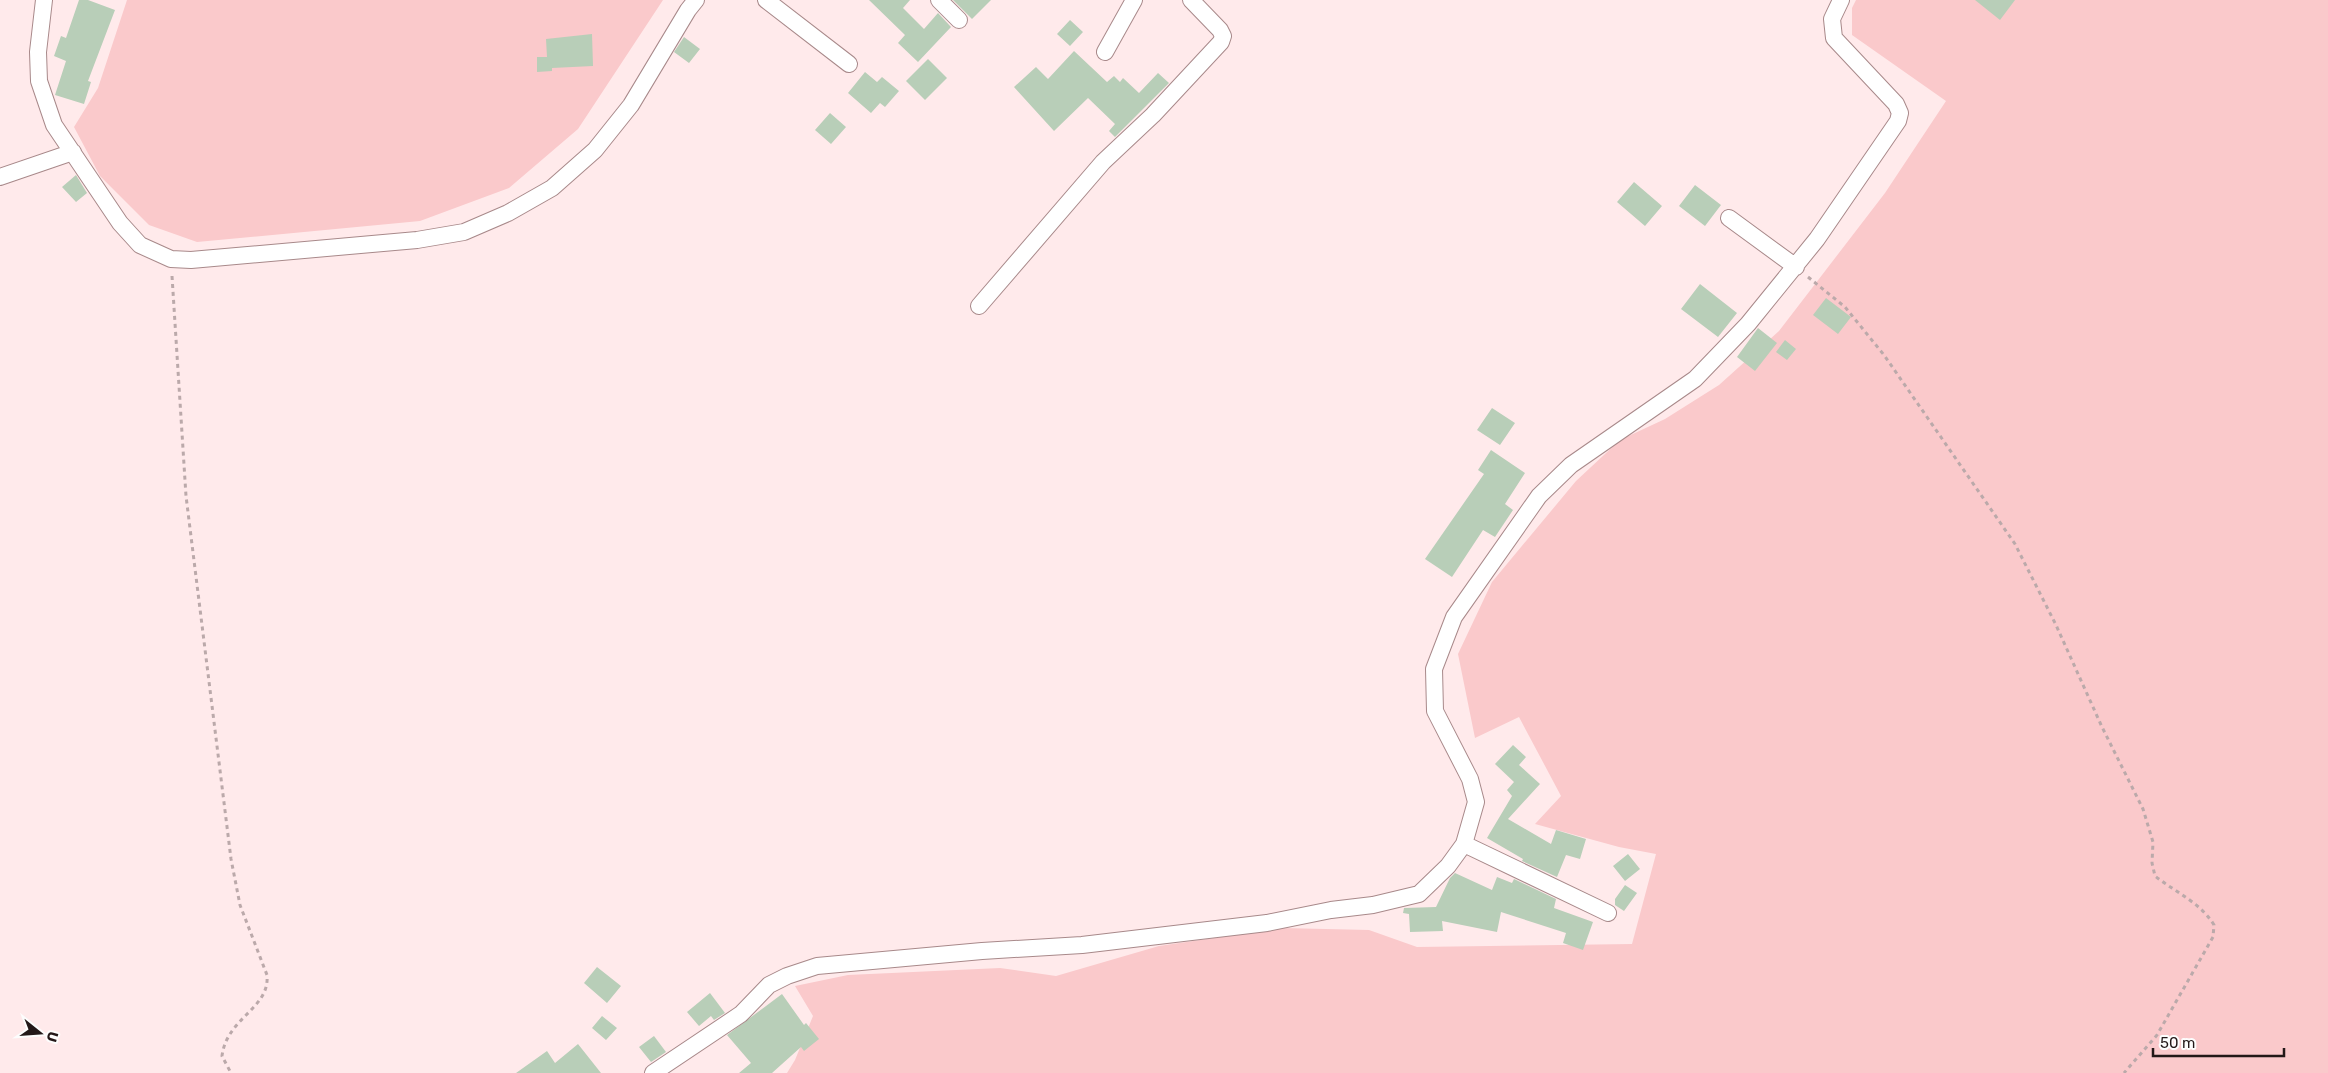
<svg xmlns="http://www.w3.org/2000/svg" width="2328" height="1073" font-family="Rubik,sans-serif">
<rect width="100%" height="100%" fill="#ffeaeb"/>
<path fill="#fac9cb" d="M 127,0 L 663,0 L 578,129 L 509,188 L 420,221 L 197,242 L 149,225 L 100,176 L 74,127 L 98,88 Z
M 1856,0 L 2328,0 L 2328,1073 L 787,1073 L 795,1060 L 813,1016 L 795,986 L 848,975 L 1000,968 L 1056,976 L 1159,946 L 1282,928 L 1369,930 L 1417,947 L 1632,944 L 1656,854 L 1619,847 L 1535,824 L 1561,796 L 1519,717 L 1475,738 L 1458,654 L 1492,582 L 1576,481 L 1620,440 L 1665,419 L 1719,385 L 1779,331 L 1885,193 L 1946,101 L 1852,35 L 1852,8 Z"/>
<path fill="#b8ceb8" d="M 79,0 L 88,0 L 115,10 L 88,81 L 91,82 L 84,104 L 55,95 L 66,61 L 54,56 L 61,36 L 66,38 Z
M 869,0 L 910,0 L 903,8 L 924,29 L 938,13 L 951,27 L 918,62 L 898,43 L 905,35 Z
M 953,0 L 991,0 L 972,19 Z
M 1975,0 L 2015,0 L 2000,20 Z
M 1070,20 L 1083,32 L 1070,46 L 1057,34 Z
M 592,34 L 593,66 L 552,68 L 552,71 L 537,72 L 537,57 L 547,57 L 546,39 Z
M 684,37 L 700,49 L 689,63 L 674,52 Z
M 1074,51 L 1107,82 L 1114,76 L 1120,82 L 1123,78 L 1139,93 L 1158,73 L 1169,83 L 1115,137 L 1109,131 L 1115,124 L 1088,98 L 1054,131 L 1014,87 L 1036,67 L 1048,79 Z
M 928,59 L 947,78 L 925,100 L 906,81 Z
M 865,72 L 877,82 L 882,77 L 899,91 L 885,107 L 880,103 L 871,113 L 848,93 Z
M 830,113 L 846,127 L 831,144 L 815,130 Z
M 76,175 L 87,193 L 76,202 L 62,187 Z
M 1634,182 L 1662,206 L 1645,226 L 1617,202 Z
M 1695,185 L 1721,205 L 1705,226 L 1679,206 Z
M 1700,284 L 1737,313 L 1718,337 L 1681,309 Z
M 1826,298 L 1851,317 L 1838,334 L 1813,315 Z
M 1758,328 L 1777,343 L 1755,371 L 1737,357 Z
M 1785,340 L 1796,349 L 1787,360 L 1776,352 Z
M 1492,408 L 1515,423 L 1500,445 L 1477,430 Z
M 1491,450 L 1525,473 L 1505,504 L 1513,510 L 1495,537 L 1483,530 L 1452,577 L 1425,559 L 1484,474 L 1478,470 Z
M 1513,745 L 1526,757 L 1519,765 L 1540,784 L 1508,819 L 1551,844 L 1556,830 L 1586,839 L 1580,859 L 1566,855 L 1557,877 L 1522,861 L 1523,859 L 1487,838 L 1512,796 L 1507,790 L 1514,782 L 1495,764 Z
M 1628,854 L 1640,869 L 1625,881 L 1613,866 Z
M 1455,873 L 1492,890 L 1497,877 L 1512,883 L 1514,879 L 1556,899 L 1554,908 L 1593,922 L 1583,950 L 1563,943 L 1566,933 L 1501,912 L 1497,932 L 1442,921 L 1443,931 L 1410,932 L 1409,914 L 1403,913 L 1404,908 L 1436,907 L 1450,878 Z
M 1625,885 L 1637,893 L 1624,911 L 1615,905 L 1615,899 Z
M 597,967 L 621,986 L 607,1003 L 584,983 Z
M 710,993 L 725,1013 L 714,1020 L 711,1016 L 699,1026 L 687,1012 Z
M 782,994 L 804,1025 L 806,1023 L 819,1039 L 804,1051 L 801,1047 L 772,1073 L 739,1073 L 751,1063 L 727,1035 Z
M 602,1016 L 617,1028 L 606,1040 L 592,1028 Z
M 654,1036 L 666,1052 L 651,1062 L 639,1047 Z
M 578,1044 L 601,1073 L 516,1073 L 547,1051 L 555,1063 Z"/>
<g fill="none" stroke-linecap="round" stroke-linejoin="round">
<defs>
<path id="street" d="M 44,0 L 38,52 L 39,81 L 54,125 L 120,223 L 140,245 L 171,259 L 191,260 L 417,240 L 464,232 L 508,213 L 552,188 L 595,150 L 631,105 L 688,10 L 696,0
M 766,0 L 849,64
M 939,0 L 959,20
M 1105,52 L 1134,0
M 0,177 L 73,152
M 1729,218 L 1796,267
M 979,306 L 1103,162 L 1153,115 L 1221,42 L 1223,36 L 1220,30 L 1191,0
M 1464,844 L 1608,913
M 653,1073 L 741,1014 L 769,985 L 787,976 L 817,966 L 982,951 L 1082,945 L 1267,923 L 1331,910 L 1373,905 L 1419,894 L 1448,866 L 1464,844 L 1476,802 L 1470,779 L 1435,711 L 1434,669 L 1454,617 L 1539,496 L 1571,465 L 1695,379 L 1748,324 L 1817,239 L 1898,121 L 1900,113 L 1896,104 L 1834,38 L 1832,19 L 1841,0"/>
</defs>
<use href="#street" stroke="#a8898a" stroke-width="18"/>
<path stroke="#bba9aa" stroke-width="3" stroke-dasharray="4 4" stroke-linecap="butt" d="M 172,276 L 186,496 L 231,859 L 240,905 L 267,975 C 270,1009 227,1017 222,1056 L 231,1073
M 1808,277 L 1845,307 L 1884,355 L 2015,544 L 2056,625 L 2102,727 L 2143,809 L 2153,842 L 2152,863 L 2155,876 C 2175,892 2201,903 2214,925 L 2213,937 L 2157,1035 L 2124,1073"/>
<use href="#street" stroke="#fff" stroke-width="16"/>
</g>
<g transform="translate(40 1033) rotate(107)" stroke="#fdfdfd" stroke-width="4" paint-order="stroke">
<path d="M0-4L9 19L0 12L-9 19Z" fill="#231818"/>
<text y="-8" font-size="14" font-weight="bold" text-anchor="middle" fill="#231818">U</text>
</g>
<path d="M2153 1048v8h131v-8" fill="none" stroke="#231818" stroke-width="2.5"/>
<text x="2160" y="1048" font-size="15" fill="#231818" stroke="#fdfdfd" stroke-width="4" paint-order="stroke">50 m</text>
</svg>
